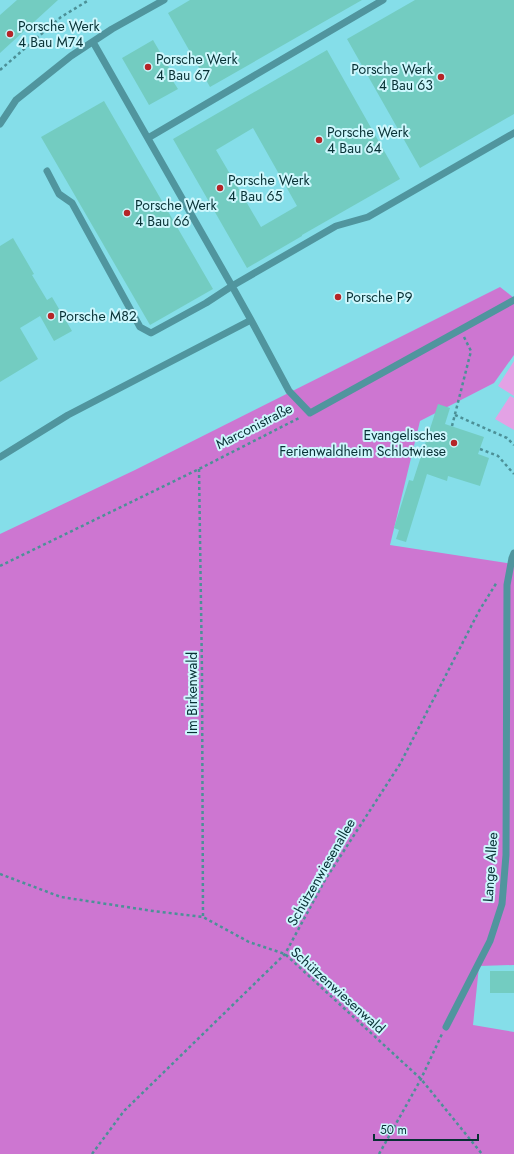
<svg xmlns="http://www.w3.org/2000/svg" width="514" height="1154" font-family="Jost,sans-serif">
<rect width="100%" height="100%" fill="#85dee9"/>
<path fill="#e3a2e5" d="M 514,361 L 514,396 L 498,386 Z
M 510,396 L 514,398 L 514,430 L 495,419 Z"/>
<path fill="#cd76d1" d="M 500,287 L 514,298 L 514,355 L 494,383 L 420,421 L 390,545 L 514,564 L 514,965 L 479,966 L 473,1025 L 514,1032 L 514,1154 L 0,1154 L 0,534 L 135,470 Z"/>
<path fill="#73ccc1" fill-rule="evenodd" d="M 17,0 L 58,0 L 0,53 L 0,15 Z
M 190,0 L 362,0 L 210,87 L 168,13 Z
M 415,0 L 514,0 L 514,114 L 420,168 L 347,39 Z
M 153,40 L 174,76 L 171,78 L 178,89 L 149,105 L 122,58 Z
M 327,50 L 400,179 L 302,235 L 302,236 L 247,268 L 173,139 ZM 253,128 L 297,206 L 261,227 L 216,150 Z
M 104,101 L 213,289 L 150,325 L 41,137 Z
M 13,238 L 34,274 L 32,275 L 47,300 L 52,297 L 72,331 L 54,341 L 40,316 L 20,328 L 38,359 L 0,382 L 0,246 Z
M 438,404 L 450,408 L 445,424 L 484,437 L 478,454 L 489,458 L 480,486 L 448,476 L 447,481 L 427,474 L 406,542 L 396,539 L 399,530 L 394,528 L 409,480 L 413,481 Z
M 490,971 L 514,971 L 514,993 L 490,993 Z"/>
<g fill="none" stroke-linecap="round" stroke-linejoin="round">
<path stroke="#4c9097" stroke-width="2.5" stroke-dasharray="3 3" stroke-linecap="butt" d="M 0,70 L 61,17 L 89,0
M 455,415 L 507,438 L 514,445
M 452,426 L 471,351 L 464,337
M 480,449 L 498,456 L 514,474
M 199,469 L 202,672 L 203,917
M 0,566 L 199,469 L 301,417
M 0,874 L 61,897 L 153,911 L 203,917 L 249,942 L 285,954 L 421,1079 L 482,1154
M 92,1154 L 124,1111 L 285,954 L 325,880 L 400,764 L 479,611 L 497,582
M 379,1154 L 421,1079 L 442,1034"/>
<path stroke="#50959e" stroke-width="7" d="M 93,42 L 232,286 L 336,226 L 368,217 L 514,133
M 0,124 L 16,100 L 71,56 L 112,29 L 164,0
M 148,138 L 383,0
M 251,320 L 289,391 L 310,413 L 514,300
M 0,457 L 68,415 L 251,320 L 232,286 L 206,303 L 151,333 L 140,327 L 72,203 L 59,194 L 47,171
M 446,1027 L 490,941 L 502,904 L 506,855 L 507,585 L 512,558 L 514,553"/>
</g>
<g fill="#b52528" stroke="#cdf7fd" stroke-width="1.5">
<circle cx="10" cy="34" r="4"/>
<circle cx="148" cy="67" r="4"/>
<circle cx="441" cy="77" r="4"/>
<circle cx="319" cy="140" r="4"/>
<circle cx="220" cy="188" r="4"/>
<circle cx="127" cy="213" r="4"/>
<circle cx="338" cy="297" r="4"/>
<circle cx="51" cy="316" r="4"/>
<circle cx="454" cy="443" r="4"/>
</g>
<g text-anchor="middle" stroke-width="4" stroke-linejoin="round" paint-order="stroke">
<g font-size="14" fill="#083135" stroke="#cdf7fd" text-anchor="start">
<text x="18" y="31">Porsche Werk<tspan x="18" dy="16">4 Bau M74</tspan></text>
<text x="156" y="64">Porsche Werk<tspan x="156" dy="16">4 Bau 67</tspan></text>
<text x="433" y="74" text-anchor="end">Porsche Werk<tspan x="433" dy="16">4 Bau 63</tspan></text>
<text x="327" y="137">Porsche Werk<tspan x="327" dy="16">4 Bau 64</tspan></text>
<text x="228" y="185">Porsche Werk<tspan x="228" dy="16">4 Bau 65</tspan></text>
<text x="135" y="210">Porsche Werk<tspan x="135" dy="16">4 Bau 66</tspan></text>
<text x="346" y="302">Porsche P9</text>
<text x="59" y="321">Porsche M82</text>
<text x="446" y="440" text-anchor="end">Evangelisches<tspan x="446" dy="16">Ferienwaldheim Schlotwiese</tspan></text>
</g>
<g font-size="14" fill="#083135" stroke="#cdf7fd">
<text transform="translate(254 426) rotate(-27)" y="5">Marconistraße</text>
<text transform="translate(192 693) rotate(-90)" y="5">Im Birkenwald</text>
<text transform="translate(490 867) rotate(-86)" y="5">Lange Allee</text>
<text transform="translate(321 872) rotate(-60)" y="5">Schützenwiesenallee</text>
<text transform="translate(338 990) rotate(42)" y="5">Schützenwiesenwald</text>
</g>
</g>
<path d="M374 1134v6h104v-6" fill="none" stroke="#083135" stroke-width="2"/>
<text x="380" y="1134" font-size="12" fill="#083135" stroke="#cdf7fd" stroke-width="3" paint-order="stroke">50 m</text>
</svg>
